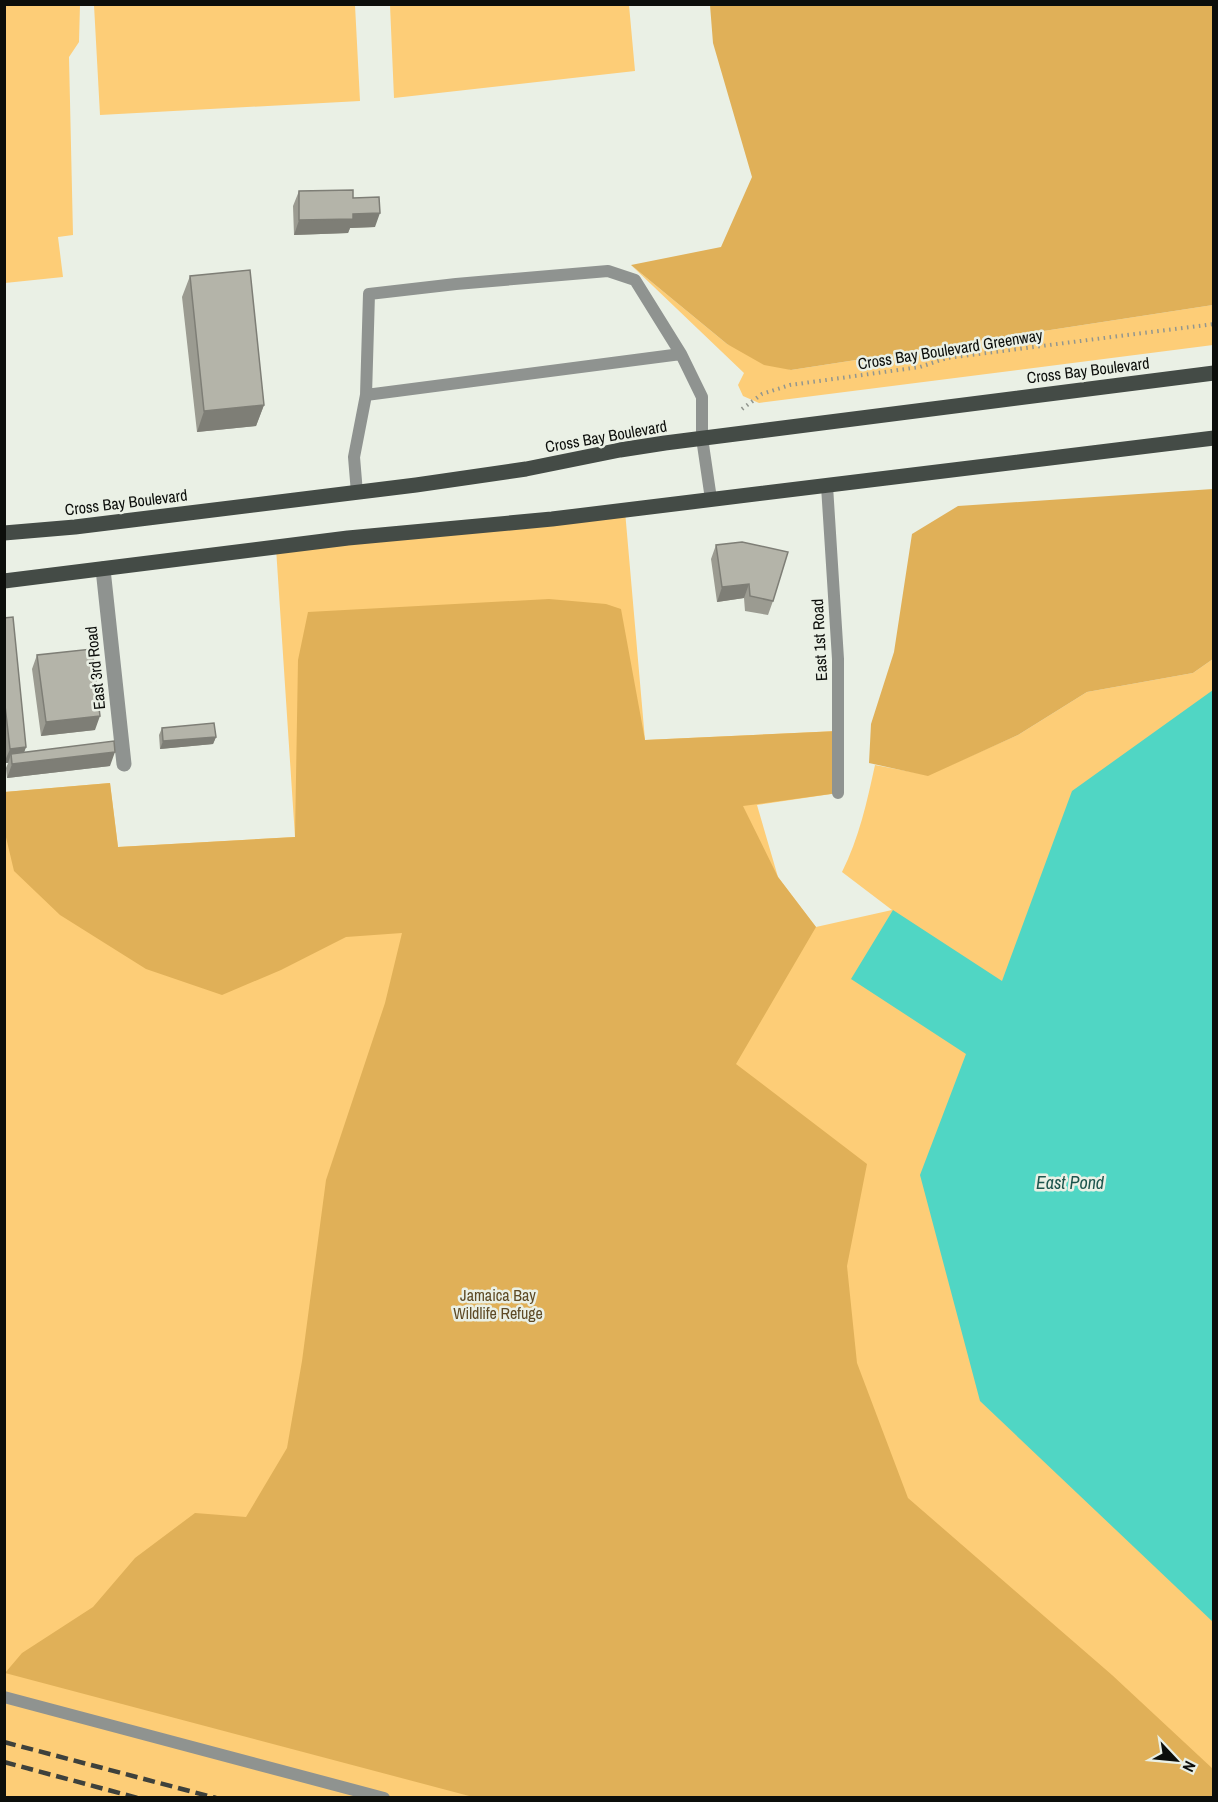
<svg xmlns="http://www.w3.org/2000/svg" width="1218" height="1802" font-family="'Archivo Narrow',sans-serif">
<rect width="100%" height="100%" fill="#eaf0e5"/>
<path fill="#fdcd77" d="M 5,4 L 80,5 L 79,42 L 69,57 L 73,235 L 58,237 L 63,277 L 5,283 Z
M 94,5 L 355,5 L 360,101 L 100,115 Z
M 390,5 L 629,5 L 635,71 L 394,98 Z
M 631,265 L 727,344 L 791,370 L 1213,305 L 1213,345 L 759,403 L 743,396 L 738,385 L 744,373 Z
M 625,511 L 645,740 L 838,731 L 838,793 L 757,805 L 778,877 L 816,927 L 892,910 L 842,872 C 859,838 867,802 875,765 L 928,775 L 1018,735 L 1087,692 L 1193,673 L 1213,659 L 1213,1797 L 5,1798 L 5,792 L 110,783 L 118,847 L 295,837 L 276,548 Z"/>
<path fill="#e0b058" d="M 710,5 L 1213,5 L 1213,305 L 791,370 L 764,365 L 727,344 L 631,265 L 721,247 L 752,177 L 713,43 Z
M 1213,489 L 1213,659 L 1193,673 L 1087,692 L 1018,735 L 928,776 L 869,763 L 871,724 L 894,652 L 912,534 L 958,506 Z
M 549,599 L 606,604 L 621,609 L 645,740 L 838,731 L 838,793 L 743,806 L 778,877 L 816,927 L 736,1064 L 867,1164 L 847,1266 L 857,1363 L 908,1498 L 1112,1675 L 1213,1769 L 1213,1797 L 473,1797 L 5,1673 L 22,1653 L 93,1607 L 135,1558 L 195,1513 L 246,1517 L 287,1448 L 302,1361 L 326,1180 L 385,1003 L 402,933 L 346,937 L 281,970 L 222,995 L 146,969 L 60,915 L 14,871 L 5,833 L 4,792 L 110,783 L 118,847 L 295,837 L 298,660 L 308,612 Z"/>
<path fill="#50d6c4" d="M 1213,690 L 1213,1622 L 980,1401 L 920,1175 L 966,1054 L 851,979 L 893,910 L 1002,981 L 1072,791 Z"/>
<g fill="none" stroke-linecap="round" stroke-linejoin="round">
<path stroke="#92968f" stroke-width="4" stroke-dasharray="1.5 4.5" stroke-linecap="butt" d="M 742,409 L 762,394 L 790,385 L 920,367 L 947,358 L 1214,324"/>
<path stroke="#8f9390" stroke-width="12" d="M 366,395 L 681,354
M 827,486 L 838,659 L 838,793
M 357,493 L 354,457 L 366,395 L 369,294 L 456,284 L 608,271 L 635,280 L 681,354 L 702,397 L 702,438 L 711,499
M 4,1697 L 384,1798"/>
<path stroke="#8f9390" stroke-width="15" d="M 103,569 L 124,764"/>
<path stroke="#444b46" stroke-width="15" d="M 4,533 L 75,527 L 416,485 L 526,469 L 620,450 L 665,443 L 1214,373
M 4,581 L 348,538 L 552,519 L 1214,438"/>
<path stroke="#3e413c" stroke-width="4.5" stroke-dasharray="12 6" stroke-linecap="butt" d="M 4,1742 L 216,1798
M 4,1762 L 138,1798"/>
</g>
<path fill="#9b9b91" d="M 299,191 L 353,198 L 375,227 L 350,228 L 348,233 L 294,235 L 293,206 Z
M 190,276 L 264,405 L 256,426 L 197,432 L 182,297 Z
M 716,545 L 773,601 L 768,615 L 745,611 L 744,598 L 717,602 L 711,559 Z
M 4,618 L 26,747 L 24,752 L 110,766 L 7,778 L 6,768 L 8,763 L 4,763 Z
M 37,655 L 95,730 L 41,736 L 32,669 Z
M 162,728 L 216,737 L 213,744 L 160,749 L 159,735 Z"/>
<path fill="#7e7e76" d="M 380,213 L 375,227 L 350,228 L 348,233 L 294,235 L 299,220 L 353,214 Z
M 264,405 L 256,426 L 197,432 L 204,411 Z
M 749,584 L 744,598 L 717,602 L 722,587 Z
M 100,716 L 95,730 L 41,736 L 46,722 Z
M 216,737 L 213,744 L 160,749 L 163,741 Z
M 26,747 L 21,761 L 11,754 L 8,763 L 4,763 L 10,749 Z
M 115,752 L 110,766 L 7,778 L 12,764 Z"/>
<path fill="#b4b4a9" stroke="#7e7e76" stroke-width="1.5" d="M 353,190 L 353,198 L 379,197 L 380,213 L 353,214 L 353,219 L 299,220 L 299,191 Z
M 250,270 L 264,405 L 204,411 L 190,276 Z
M 742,542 L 788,552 L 773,601 L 750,596 L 749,584 L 722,587 L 716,545 Z
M 13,617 L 26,747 L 10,749 L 4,697 L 4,618 Z
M 92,649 L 100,716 L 46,722 L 37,655 Z
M 214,723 L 216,737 L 163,741 L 162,728 Z
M 114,741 L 115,752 L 12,764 L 11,754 Z"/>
<g text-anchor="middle" stroke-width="5" stroke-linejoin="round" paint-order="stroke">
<g font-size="16" fill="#0c0e0b" stroke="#eaf0e5">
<text transform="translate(950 349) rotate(-9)" y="6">Cross Bay Boulevard Greenway</text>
<text transform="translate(1088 370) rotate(-7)" y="6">Cross Bay Boulevard</text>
<text transform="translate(606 436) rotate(-10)" y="6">Cross Bay Boulevard</text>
<text transform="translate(126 502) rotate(-7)" y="6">Cross Bay Boulevard</text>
<text transform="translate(819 640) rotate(-93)" y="6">East 1st Road</text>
<text transform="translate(95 668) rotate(-96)" y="6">East 3rd Road</text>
</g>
<g font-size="16" fill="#5e4a25" stroke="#eaf0e5">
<text x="498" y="1301">Jamaica Bay<tspan x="498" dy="18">Wildlife Refuge</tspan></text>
</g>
<g font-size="18" font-style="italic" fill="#1d554d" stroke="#eaf0e5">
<text x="1070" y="1189">East Pond</text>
</g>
</g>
<rect width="1218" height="1802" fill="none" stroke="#0c0e0b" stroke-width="12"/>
<g transform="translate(1176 1760) rotate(116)" stroke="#eaf0e5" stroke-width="4.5" paint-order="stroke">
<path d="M0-4.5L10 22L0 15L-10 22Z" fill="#0c0e0b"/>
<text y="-9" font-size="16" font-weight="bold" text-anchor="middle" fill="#0c0e0b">N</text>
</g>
</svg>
